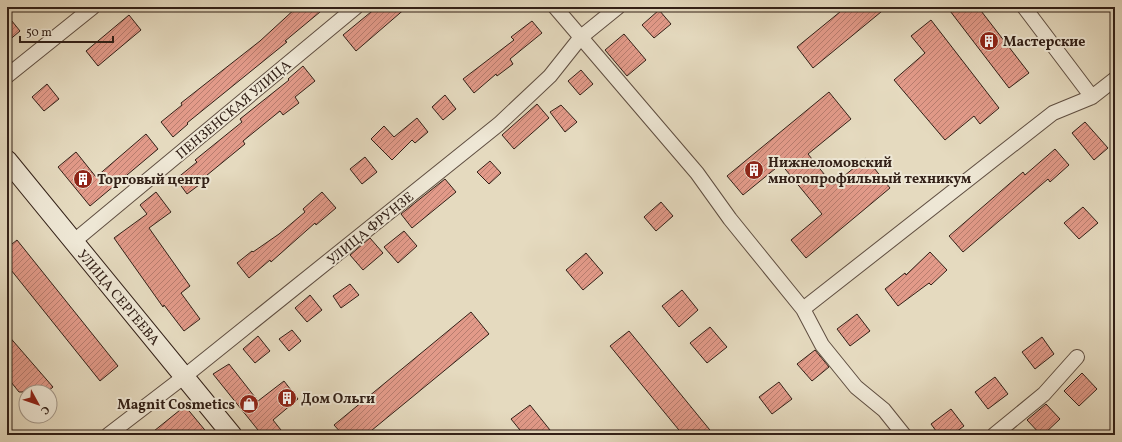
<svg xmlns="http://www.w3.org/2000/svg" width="1122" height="442" font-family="Vollkorn,serif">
<defs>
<pattern id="building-hatch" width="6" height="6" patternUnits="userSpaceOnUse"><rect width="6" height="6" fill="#e29a89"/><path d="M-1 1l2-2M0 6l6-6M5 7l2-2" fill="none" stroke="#b87d6f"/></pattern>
</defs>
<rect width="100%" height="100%" fill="#e5dabf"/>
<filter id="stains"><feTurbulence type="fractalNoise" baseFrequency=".005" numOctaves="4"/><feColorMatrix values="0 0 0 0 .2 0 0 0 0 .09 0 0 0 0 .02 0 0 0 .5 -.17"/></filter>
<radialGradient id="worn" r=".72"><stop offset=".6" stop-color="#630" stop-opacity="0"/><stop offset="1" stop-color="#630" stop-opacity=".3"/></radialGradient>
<path fill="url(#building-hatch)" stroke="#322017" d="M 297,7 L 326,7 L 285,41 L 287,42 L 187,123 L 188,124 L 173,137 L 161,122 L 182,105 L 181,103 L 260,41 Z
M 377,7 L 407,7 L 356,51 L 343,35 Z
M 846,7 L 887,7 L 813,68 L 797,47 Z
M 947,7 L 978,7 L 1029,73 L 1009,88 Z
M 659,10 L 671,24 L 654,38 L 642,25 Z
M 7,15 L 20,31 L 7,42 Z
M 129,15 L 141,30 L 98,66 L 86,51 Z
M 931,20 L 999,108 L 980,124 L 974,116 L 945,140 L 894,80 L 925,53 L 911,36 Z
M 532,21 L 542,33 L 510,59 L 513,64 L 497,76 L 496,74 L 474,93 L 463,79 L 514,40 L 511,37 Z
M 624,34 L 646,60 L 627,76 L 605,50 Z
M 303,66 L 315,81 L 295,97 L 299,103 L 283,115 L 280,111 L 243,141 L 245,144 L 201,180 L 203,182 L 187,194 L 176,179 L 197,162 L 195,160 L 242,122 L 240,119 L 289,80 L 288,79 Z
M 581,70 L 593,84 L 580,95 L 568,81 Z
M 47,84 L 59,99 L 44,111 L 32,97 Z
M 829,92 L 851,119 L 808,154 L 833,185 L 866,158 L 890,188 L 806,258 L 791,240 L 822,214 L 781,164 L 743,195 L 727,176 Z
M 445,95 L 456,109 L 443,120 L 432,107 Z
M 537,104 L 549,118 L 514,149 L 502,135 Z
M 561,105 L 577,122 L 565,132 L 550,112 Z
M 417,118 L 428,132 L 415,143 L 412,140 L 392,160 L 371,139 L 384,126 L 394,137 Z
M 1085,122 L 1108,148 L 1094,160 L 1072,133 Z
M 146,134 L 158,149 L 90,206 L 58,167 L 76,152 L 96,177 Z
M 1055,149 L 1069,165 L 1050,182 L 1048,179 L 963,252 L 949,236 L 1023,172 L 1025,175 Z
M 365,157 L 377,172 L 362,184 L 350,169 Z
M 490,161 L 501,173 L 489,184 L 477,172 Z
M 445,179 L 456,192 L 412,228 L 401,214 Z
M 156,192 L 171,212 L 149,228 L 190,286 L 181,293 L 200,319 L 184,331 L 164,305 L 163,307 L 114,238 L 147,214 L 140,205 Z
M 322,192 L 336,208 L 316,225 L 315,223 L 271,262 L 270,260 L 249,278 L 237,263 L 252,251 L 253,252 L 279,234 L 305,212 L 303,209 Z
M 661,202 L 673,216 L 656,231 L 644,217 Z
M 1083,207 L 1098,223 L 1079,239 L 1064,223 Z
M 404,231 L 417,246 L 398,263 L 384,247 Z
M 370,238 L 383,253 L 363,270 L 350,255 Z
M 17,240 L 118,366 L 100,381 L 7,265 L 7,248 Z
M 930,252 L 947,270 L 931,285 L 929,283 L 898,306 L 885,289 L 905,273 L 906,275 Z
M 586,253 L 603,273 L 583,290 L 566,270 Z
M 350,284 L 359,295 L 341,308 L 333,296 Z
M 682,290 L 698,310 L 679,327 L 662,306 Z
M 310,295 L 322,310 L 307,322 L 295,308 Z
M 471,312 L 489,334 L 366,435 L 343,435 L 334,425 Z
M 857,314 L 870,331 L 850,346 L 837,329 Z
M 710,327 L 727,347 L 707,363 L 690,343 Z
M 292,330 L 301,341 L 289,351 L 279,339 Z
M 629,331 L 714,435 L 683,435 L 610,346 Z
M 7,334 L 53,387 L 47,392 L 19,392 L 7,377 Z
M 258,336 L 270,351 L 255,363 L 243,349 Z
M 1042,337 L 1054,354 L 1035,369 L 1022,352 Z
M 815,350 L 829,367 L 812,381 L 797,364 Z
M 229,364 L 258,401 L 284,381 L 298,399 L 273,420 L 285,435 L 262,435 L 213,374 Z
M 1082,373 L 1097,389 L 1079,406 L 1064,391 Z
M 995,377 L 1008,394 L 988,409 L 975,392 Z
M 779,382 L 792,399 L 772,414 L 759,397 Z
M 1046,404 L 1060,419 L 1043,435 L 1041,435 L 1027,420 Z
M 530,405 L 554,435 L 524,435 L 511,419 Z
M 185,406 L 209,435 L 149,435 Z
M 951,409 L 964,426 L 952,435 L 939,435 L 931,424 Z"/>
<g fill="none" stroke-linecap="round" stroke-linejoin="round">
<defs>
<path id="street" d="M 555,7 L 697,173 L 730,219 L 803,309 L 822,345 L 856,387 L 884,410 L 904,435
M 1024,7 L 1092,97
M 7,76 L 93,7
M 73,242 L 356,7
M 803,309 L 1053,113 L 1092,97 L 1115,79
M 108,435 L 185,376 L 499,124 L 550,76 L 581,37 L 618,7
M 994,435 L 1044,394 L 1077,357"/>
<path id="secondary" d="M 7,160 L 232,435"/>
</defs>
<use href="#street" stroke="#5f4e41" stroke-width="16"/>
<use href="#secondary" stroke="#322017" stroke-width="21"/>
<use href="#street" stroke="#eee7d5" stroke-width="14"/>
<use href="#secondary" stroke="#eee7d5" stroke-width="19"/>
</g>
<defs>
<symbol id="building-disc" viewBox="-11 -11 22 22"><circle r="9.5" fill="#8f2418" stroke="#eee7d5"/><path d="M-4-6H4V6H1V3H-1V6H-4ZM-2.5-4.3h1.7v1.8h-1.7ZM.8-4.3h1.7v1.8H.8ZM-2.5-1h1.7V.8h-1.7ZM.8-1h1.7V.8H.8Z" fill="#fff"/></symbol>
<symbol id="shop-disc" viewBox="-11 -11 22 22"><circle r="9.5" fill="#8f2418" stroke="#eee7d5"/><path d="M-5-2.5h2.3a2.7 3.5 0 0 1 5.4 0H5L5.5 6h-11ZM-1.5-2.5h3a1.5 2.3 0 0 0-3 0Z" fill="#fff"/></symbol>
</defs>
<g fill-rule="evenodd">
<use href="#building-disc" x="978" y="30" width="22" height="22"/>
<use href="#building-disc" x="743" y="159" width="22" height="22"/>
<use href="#building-disc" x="72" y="168" width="22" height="22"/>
<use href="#building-disc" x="276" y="387" width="22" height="22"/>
<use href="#shop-disc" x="238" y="393" width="22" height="22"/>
</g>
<g text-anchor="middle" stroke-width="4" stroke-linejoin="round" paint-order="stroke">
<g font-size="14" font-weight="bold" fill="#322017" stroke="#eee7d5" text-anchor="start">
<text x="1003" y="46">Мастерские</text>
<text x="768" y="167">Нижнеломовский<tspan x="768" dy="16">многопрофильный техникум</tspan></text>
<text x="97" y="184">Торговый центр</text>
<text x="301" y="403">Дом Ольги</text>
<text x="235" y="409" text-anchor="end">Magnit Cosmetics</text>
</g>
<g font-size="14" fill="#322017" stroke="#eee7d5">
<text transform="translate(233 109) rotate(-40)" y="5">ПЕНЗЕНСКАЯ УЛИЦА</text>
<text transform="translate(370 228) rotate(-39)" y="5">УЛИЦА ФРУНЗЕ</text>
<text transform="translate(119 297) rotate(50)" y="5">УЛИЦА СЕРГЕЕВА</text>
</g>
</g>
<rect width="1122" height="442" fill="none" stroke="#e5dabf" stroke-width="24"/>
<rect x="8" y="8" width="1106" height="426" fill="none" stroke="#322017" stroke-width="2"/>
<rect x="12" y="12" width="1098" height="418" fill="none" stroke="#322017"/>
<g transform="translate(38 404) rotate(130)"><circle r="19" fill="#eee7d5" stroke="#a39789"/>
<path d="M0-3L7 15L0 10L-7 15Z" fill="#8f2418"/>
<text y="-6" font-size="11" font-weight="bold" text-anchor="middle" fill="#322017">С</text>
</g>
<path d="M20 36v6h93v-6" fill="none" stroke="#322017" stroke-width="2"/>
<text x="26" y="36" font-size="12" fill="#322017" stroke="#eee7d5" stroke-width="3" paint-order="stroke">50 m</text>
<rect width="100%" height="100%" filter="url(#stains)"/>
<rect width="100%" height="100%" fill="url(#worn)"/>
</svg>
